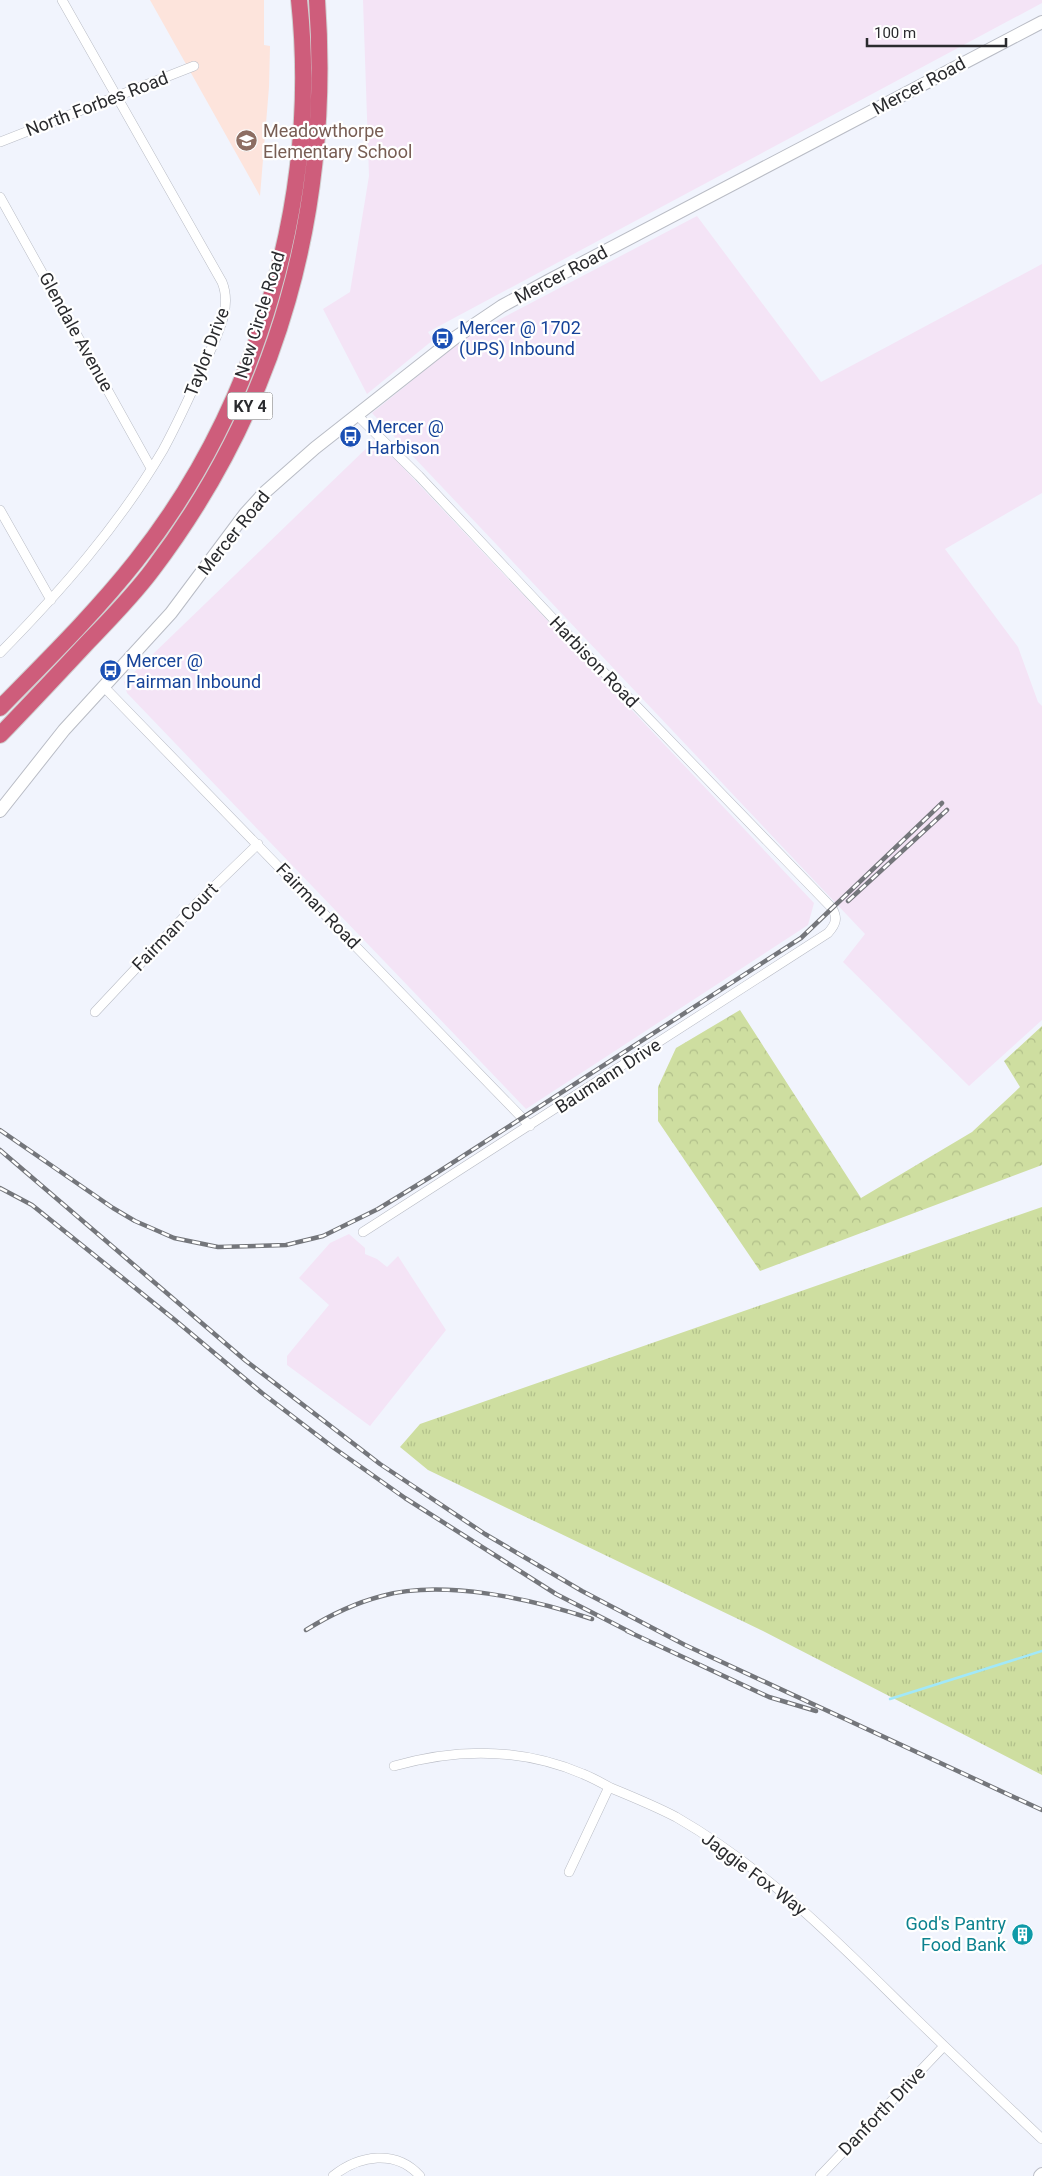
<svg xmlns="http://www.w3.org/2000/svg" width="1042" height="2176" font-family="Roboto,sans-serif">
<defs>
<pattern id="grass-tufts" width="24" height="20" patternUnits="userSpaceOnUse" patternTransform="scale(1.25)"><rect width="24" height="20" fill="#cedea0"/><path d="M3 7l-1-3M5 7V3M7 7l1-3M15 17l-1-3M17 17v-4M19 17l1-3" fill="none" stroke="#b1bf8a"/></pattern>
<pattern id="forest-crowns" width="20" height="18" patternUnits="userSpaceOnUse" patternTransform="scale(1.25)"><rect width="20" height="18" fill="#cedea0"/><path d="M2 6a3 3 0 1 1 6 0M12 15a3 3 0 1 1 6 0" fill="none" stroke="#b1bf8a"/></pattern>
</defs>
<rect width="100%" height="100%" fill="#f1f4fd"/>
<path fill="#f4e4f6" d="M 363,0 L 1042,0 L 1042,3 L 428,332 L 433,340 L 367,394 L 323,309 L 350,292 L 369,176 Z
M 697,216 L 821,382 L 1042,264 L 1042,493 L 945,549 L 1018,647 L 1038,702 L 1042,706 L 1042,1020 L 969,1086 L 843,962 L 865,934 L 372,413 L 466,337 Z
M 376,439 L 814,903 L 808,925 L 526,1109 L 127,693 L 124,682 Z
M 349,1234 L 365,1248 L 365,1254 L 377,1259 L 387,1267 L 398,1256 L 446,1330 L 370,1426 L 287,1365 L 287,1356 L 329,1305 L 299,1278 L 330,1243 Z"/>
<path fill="#fde4dc" d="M 150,0 L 264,0 L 264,45 L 270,46 L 269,87 L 260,196 Z"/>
<path fill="url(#grass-tufts)" d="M 1042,1207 L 1042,1775 L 763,1631 L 428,1470 L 400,1447 L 420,1424 Z"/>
<path fill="url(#forest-crowns)" d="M 740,1010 L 861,1198 L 972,1132 L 1020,1087 L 1004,1061 L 1042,1026 L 1042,1165 L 760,1271 L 658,1121 L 658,1087 L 676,1048 Z"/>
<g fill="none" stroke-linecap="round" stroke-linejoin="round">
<path stroke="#a1e8f9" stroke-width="2.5" d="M 890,1699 L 1042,1651"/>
<defs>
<path id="street" d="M 0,142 L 194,66
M 0,197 L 151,468
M 357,415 L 419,476 L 591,659 L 832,908 C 838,918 836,924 828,933 L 363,1232
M 0,510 L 51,600
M 0,653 C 61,591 119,525 163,450 C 179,421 192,391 206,361 C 216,336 233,309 222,282 L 62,0
M 105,688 L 530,1126
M 95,1012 L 198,902 L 258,844
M 394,1766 C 457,1748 522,1748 583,1774 C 593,1778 602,1783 611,1788 C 633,1797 655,1806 676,1817 C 765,1868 836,1940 908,2011 C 952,2054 997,2096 1042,2139
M 569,1872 L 609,1787
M 333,2176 C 359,2155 396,2149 420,2176
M 820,2176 L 944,2046"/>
<path id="secondary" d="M 0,811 L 64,730 L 171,613 L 245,514 L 264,493 L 315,448 L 456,337 L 502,306 L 548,281 L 1042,22
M 1040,2176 L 1042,2174"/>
<path id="highway" d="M 0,708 C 47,660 95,613 136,561 C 258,407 320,196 299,0
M 0,735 C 29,705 58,674 86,644 C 109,620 133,596 153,569 C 279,402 332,208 317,0"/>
</defs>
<use href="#street" stroke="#b9bcc5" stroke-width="10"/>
<use href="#secondary" stroke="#b9bcc5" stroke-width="14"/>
<use href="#highway" stroke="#d0d0d1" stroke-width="18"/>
<use href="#street" stroke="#fff" stroke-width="9"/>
<use href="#secondary" stroke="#fff" stroke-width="12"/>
<use href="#highway" stroke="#ce5d7b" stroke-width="16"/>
<defs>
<path id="rail" d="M 848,901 L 947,810
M 0,1130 L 113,1208 L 135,1221 L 174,1238 L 218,1247 L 286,1245 L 323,1236 L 378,1209 L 432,1176 L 801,938 L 942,803
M 0,1150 L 246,1361 L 380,1464 L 485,1534 L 582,1591 L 685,1645 L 1042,1810
M 0,1188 L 32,1205 L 175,1320 L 262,1393 L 334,1448 L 405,1498 L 556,1594 L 632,1633
M 306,1630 C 330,1615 355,1603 382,1596 C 443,1579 533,1599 592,1619
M 627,1631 L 769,1697 L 816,1711"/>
</defs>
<use href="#rail" stroke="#74767b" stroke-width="4.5"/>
<use href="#rail" stroke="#fff" stroke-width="2.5" stroke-dasharray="8" stroke-linecap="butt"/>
</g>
<defs>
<symbol id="school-disc" viewBox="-11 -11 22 22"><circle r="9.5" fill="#8d6e63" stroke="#fff"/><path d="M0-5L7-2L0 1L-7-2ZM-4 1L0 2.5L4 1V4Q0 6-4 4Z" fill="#fff"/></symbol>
<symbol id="bus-disc" viewBox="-11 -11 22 22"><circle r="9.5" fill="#1a4fb4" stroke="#fff"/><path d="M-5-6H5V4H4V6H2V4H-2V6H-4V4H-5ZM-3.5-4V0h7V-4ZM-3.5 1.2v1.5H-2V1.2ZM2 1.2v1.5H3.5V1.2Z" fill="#fff"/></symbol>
<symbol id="building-disc" viewBox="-11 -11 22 22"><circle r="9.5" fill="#0f9aa8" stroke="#fff"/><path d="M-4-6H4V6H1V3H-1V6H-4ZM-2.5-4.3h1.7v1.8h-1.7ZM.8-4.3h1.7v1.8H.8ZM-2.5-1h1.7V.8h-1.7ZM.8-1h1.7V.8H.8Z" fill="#fff"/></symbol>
</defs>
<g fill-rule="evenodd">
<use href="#school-disc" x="234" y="128" width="25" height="25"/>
<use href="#bus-disc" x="430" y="326" width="25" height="25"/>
<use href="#bus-disc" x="338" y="424" width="25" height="25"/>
<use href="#bus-disc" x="98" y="658" width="25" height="25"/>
<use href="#building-disc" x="1010" y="1922" width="25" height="25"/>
</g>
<g text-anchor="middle" stroke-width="4.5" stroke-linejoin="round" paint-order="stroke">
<rect fill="#fff" stroke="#6a6b6d" stroke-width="1" x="227.5" y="392.5" width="45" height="27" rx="4"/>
<g font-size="16" font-weight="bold" fill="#2a2b2e">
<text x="250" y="412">KY 4</text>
</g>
<g font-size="18" fill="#2a2b2e" stroke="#fff">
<text transform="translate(919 86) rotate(-28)" y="6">Mercer Road</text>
<text transform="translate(97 104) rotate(-21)" y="6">North Forbes Road</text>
<text transform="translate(561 275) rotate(-28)" y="6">Mercer Road</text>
<text transform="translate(260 315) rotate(-73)" y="6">New Circle Road</text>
<text transform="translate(76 332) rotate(61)" y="6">Glendale Avenue</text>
<text transform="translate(207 352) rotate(-69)" y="6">Taylor Drive</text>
<text transform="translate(234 533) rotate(-51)" y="6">Mercer Road</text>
<text transform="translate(594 662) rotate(46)" y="6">Harbison Road</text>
<text transform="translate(318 906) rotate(46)" y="6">Fairman Road</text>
<text transform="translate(175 927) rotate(-46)" y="6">Fairman Court</text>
<text transform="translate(608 1076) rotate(-33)" y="6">Baumann Drive</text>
<text transform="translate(754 1874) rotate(37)" y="6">Jaggie Fox Way</text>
<text transform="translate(882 2111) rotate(-46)" y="6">Danforth Drive</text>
</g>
<g font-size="18" fill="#785e54" stroke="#fff" text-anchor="start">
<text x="263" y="137">Meadowthorpe<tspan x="263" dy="21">Elementary School</tspan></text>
</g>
<g font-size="18" fill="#164399" stroke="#fff" text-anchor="start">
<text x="459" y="334">Mercer @ 1702<tspan x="459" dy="21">(UPS) Inbound</tspan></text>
<text x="367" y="433">Mercer @<tspan x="367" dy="21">Harbison</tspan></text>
<text x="126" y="667">Mercer @<tspan x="126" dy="21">Fairman Inbound</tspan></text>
</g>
<g font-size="18" fill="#0d838f" stroke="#fff" text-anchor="end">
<text x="1006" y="1930">God's Pantry<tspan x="1006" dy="21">Food Bank</tspan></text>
</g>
</g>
<path d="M867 38v8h139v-8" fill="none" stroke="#2a2b2e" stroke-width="2.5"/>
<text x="874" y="38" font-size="15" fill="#2a2b2e" stroke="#ffffff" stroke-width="4" paint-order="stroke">100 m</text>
</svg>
